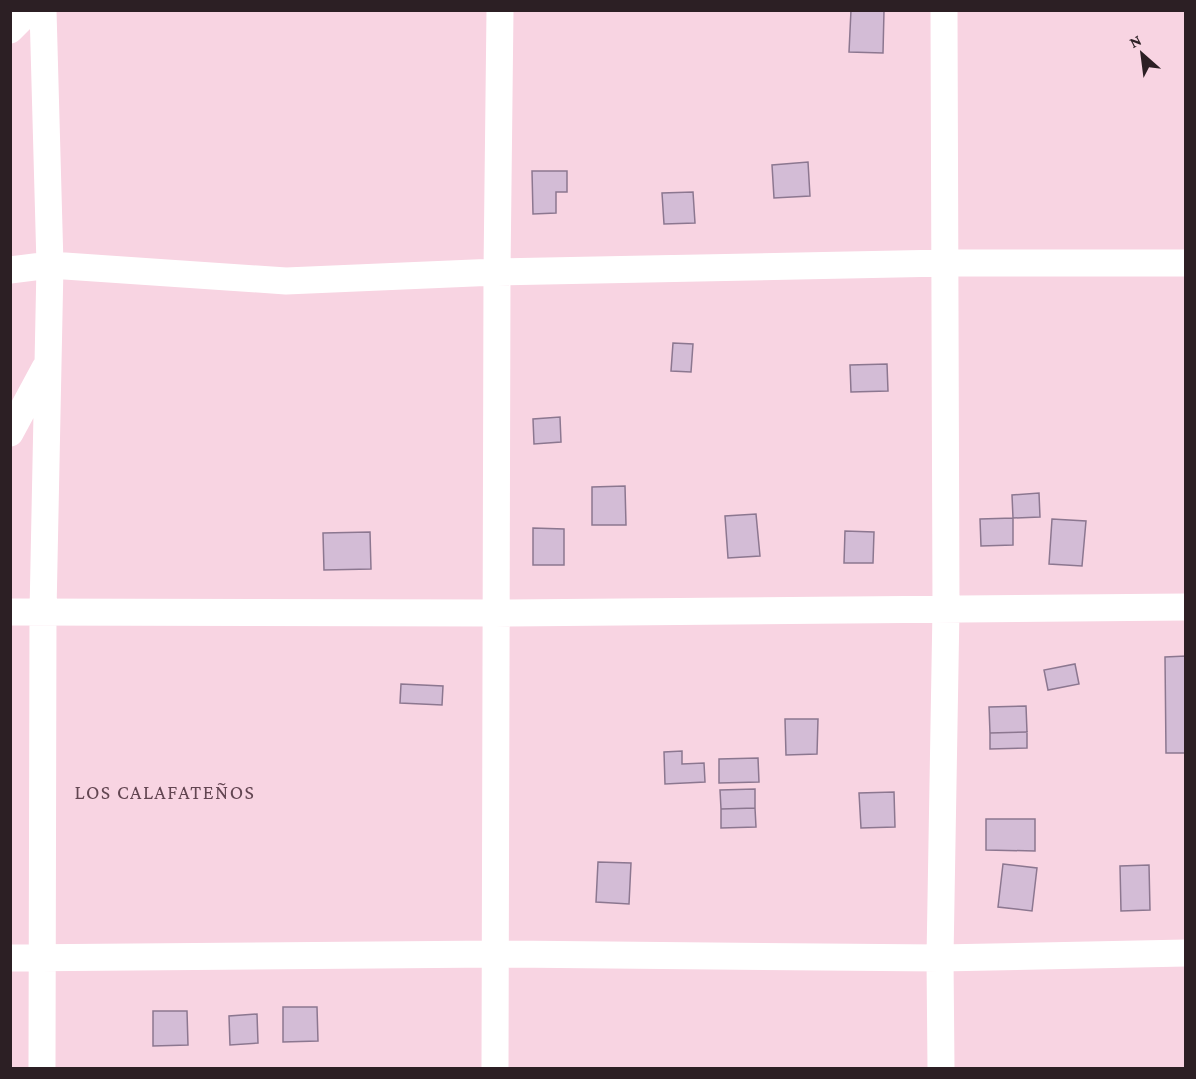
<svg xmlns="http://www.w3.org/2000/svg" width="1196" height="1079" font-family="'Crimson Pro',serif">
<rect width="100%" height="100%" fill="#f8d4e2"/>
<path fill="#d3bcd6" stroke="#8c7790" stroke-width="1.5" d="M 851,10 L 884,11 L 883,53 L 849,52 Z
M 808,162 L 810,196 L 774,198 L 772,165 Z
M 532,171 L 567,171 L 567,192 L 556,192 L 556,213 L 533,214 Z
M 693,192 L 695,223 L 664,224 L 662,193 Z
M 673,343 L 693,344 L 691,372 L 671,371 Z
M 887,364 L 888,391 L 851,392 L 850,365 Z
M 560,417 L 561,442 L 534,444 L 533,419 Z
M 625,486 L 626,525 L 592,525 L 592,487 Z
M 1039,493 L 1040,517 L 1013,518 L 1012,495 Z
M 756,514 L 760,556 L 728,558 L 725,516 Z
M 1013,518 L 1013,545 L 981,546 L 980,519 Z
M 1052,519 L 1086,521 L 1082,566 L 1049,564 Z
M 533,528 L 564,529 L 564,565 L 533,565 Z
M 845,531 L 874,532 L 873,563 L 844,563 Z
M 370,532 L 371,569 L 324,570 L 323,533 Z
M 1186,656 L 1186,753 L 1166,753 L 1165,657 Z
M 1075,664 L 1079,684 L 1048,690 L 1044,670 Z
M 401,684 L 443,686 L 442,705 L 400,703 Z
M 1026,706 L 1027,732 L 990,733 L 989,707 Z
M 785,719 L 818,719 L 817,754 L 786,755 Z
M 1027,732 L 1027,748 L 990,749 L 990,733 Z
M 682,751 L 682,764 L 704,763 L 705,782 L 665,784 L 664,752 Z
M 758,758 L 759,782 L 719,783 L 719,759 Z
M 755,789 L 755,808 L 721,809 L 720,790 Z
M 894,792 L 895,827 L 861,828 L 859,793 Z
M 755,808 L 756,827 L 721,828 L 721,809 Z
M 986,819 L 1035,819 L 1035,851 L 986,850 Z
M 598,862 L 631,863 L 629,904 L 596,902 Z
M 1003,864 L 1037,868 L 1032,911 L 998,907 Z
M 1149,865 L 1150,910 L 1121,911 L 1120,866 Z
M 283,1007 L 317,1007 L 318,1041 L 283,1042 Z
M 153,1011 L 187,1011 L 188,1045 L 153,1046 Z
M 257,1014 L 258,1043 L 230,1045 L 229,1016 Z"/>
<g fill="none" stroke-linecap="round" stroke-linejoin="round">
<path stroke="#fff" stroke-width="27" d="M 10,30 L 30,10
M 10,270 L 50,265 L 286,281 L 497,272 L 946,263 L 1186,263
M 10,433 L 45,368
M 10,612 L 495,613 L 1186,607
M 10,958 L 496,954 L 940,958 L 1186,953
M 42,1068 L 43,612 L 50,265 L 43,10
M 495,1068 L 497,272 L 500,10
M 941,1068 L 940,958 L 946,609 L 944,10"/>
</g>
<g text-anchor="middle" stroke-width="5" stroke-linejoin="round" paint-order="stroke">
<g font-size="20" letter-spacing="1.5" fill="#624551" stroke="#f8d4e2">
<text x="165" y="799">LOS CALAFATEÑOS</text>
</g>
</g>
<rect width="1196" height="1079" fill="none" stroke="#2c1f24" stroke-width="24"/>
<g transform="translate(1142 54) rotate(332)" stroke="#f8d4e2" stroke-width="4.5" paint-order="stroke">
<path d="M0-4.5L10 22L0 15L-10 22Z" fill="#2c1f24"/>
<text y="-9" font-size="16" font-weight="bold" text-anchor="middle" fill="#2c1f24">N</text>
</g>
</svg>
